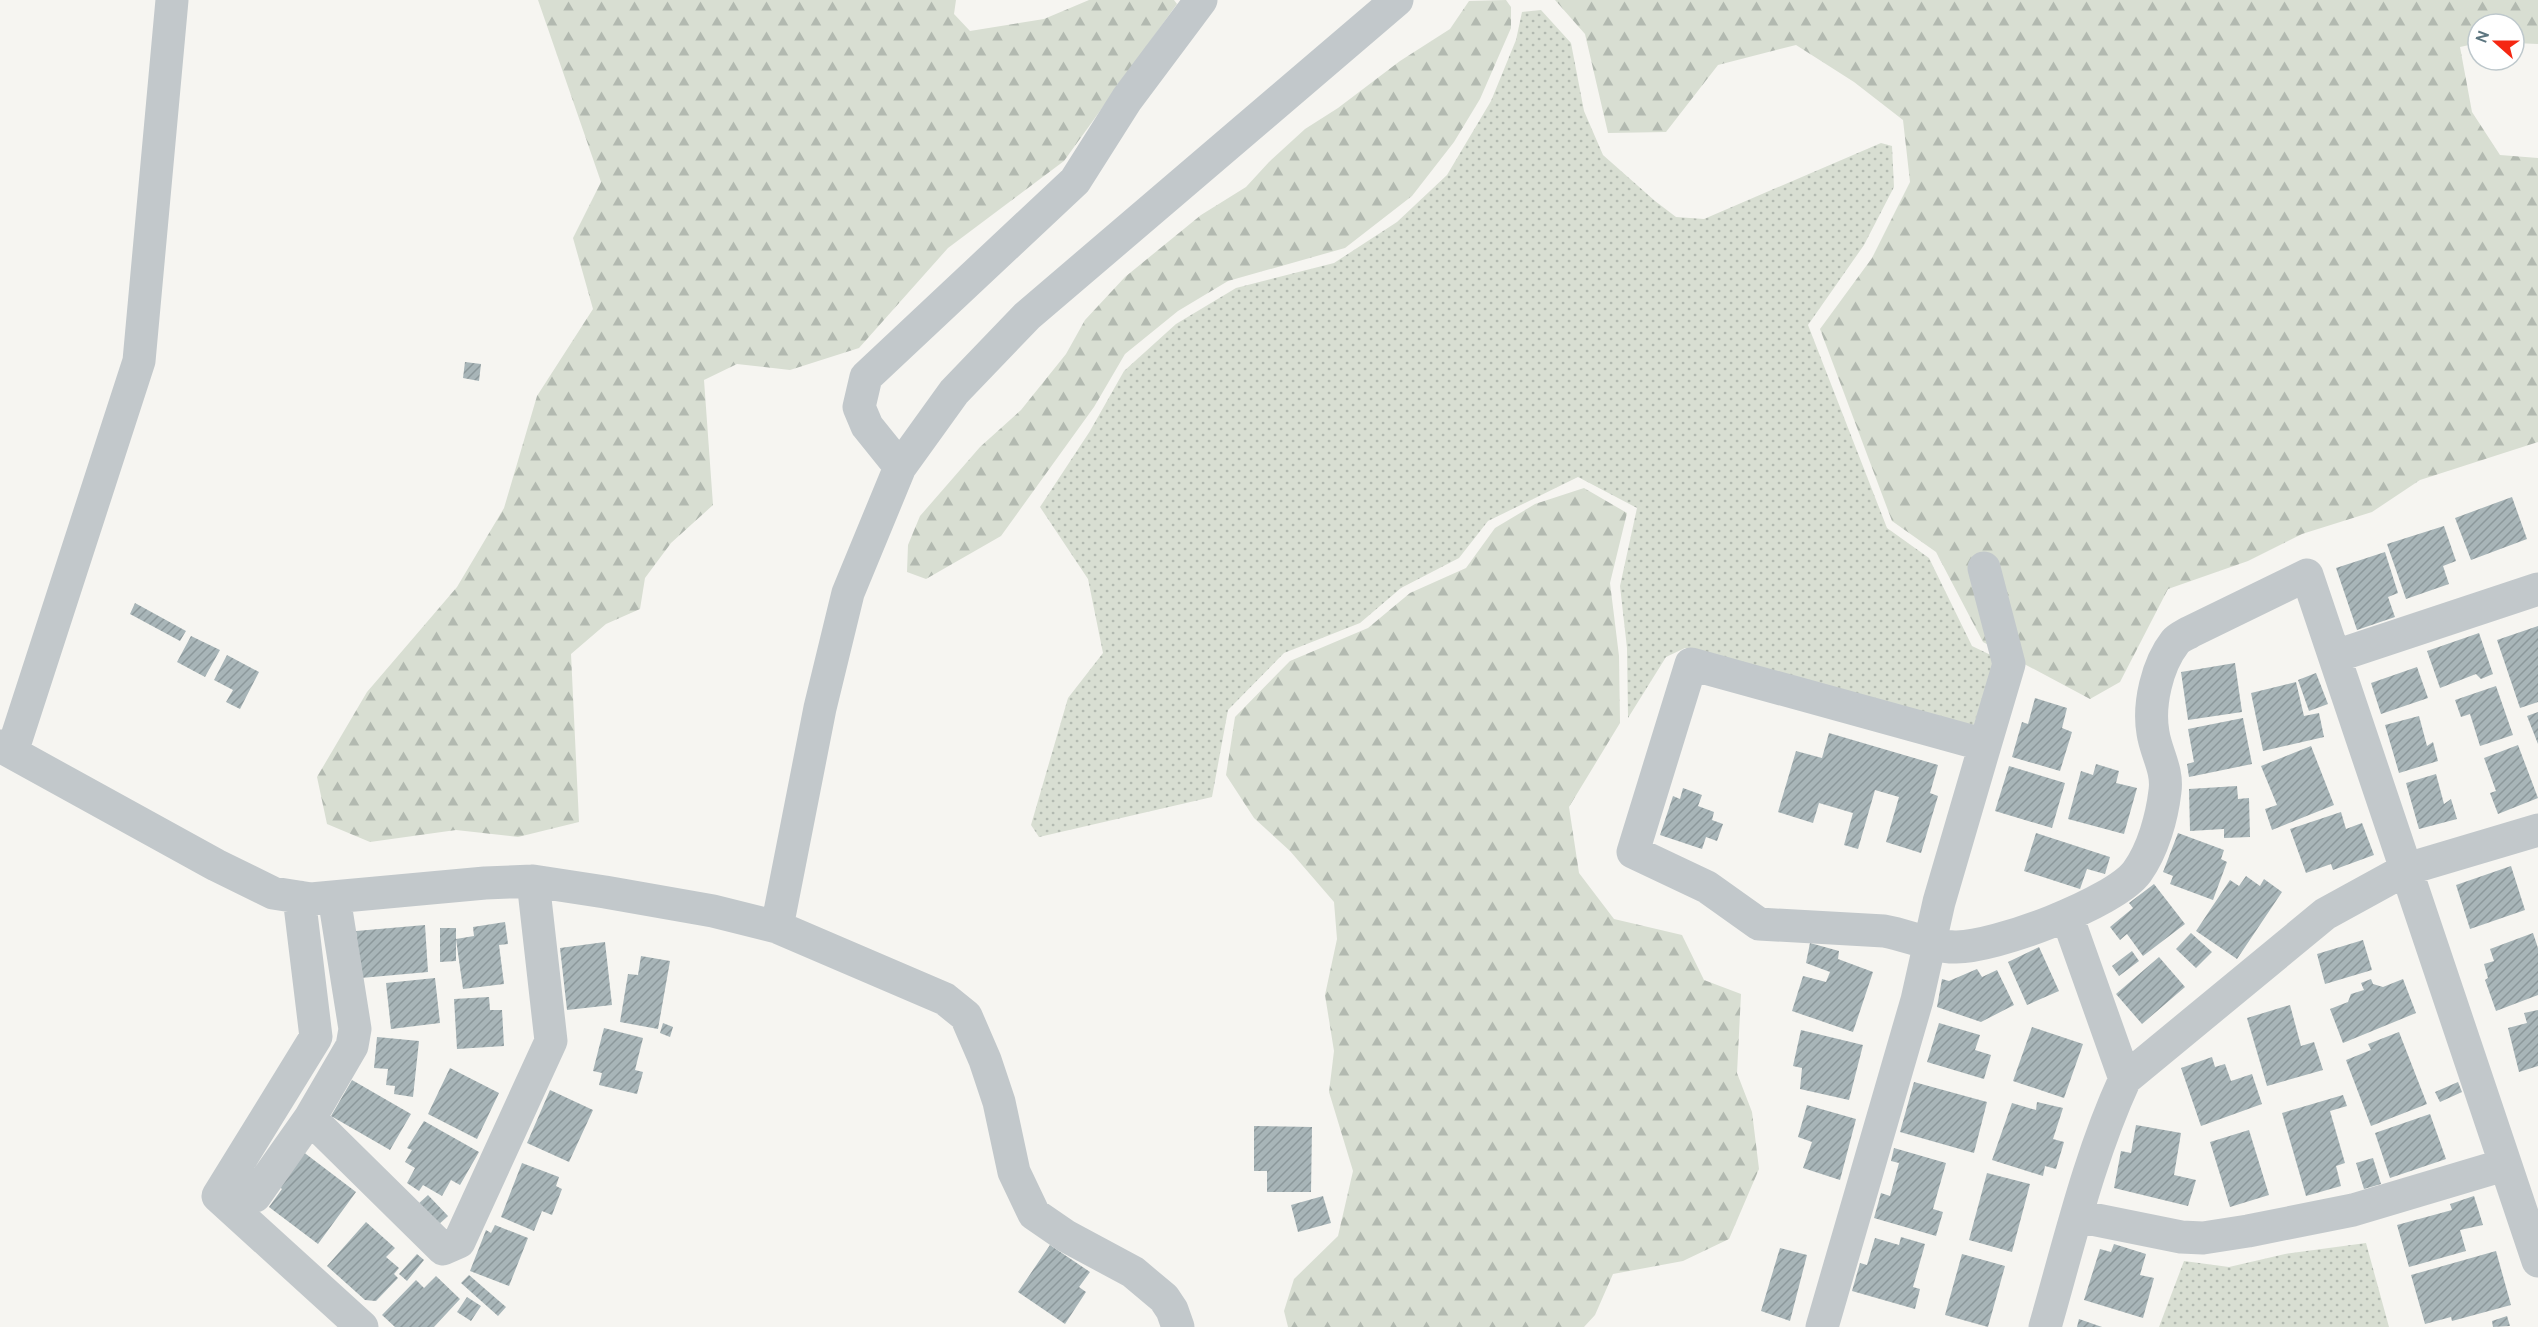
<svg xmlns="http://www.w3.org/2000/svg" width="2538" height="1327" font-family="Cabin,sans-serif">
<defs>
<pattern id="grass-dots" width="8" height="8" patternUnits="userSpaceOnUse" patternTransform="scale(1.5)"><rect width="8" height="8" fill="#d8ded2"/><path d="M2 2h.1M6 6h.1" fill="none" stroke="#b2b9b0" stroke-width="1.8" stroke-linecap="round"/></pattern>
<pattern id="forest-firs" width="22" height="20" patternUnits="userSpaceOnUse" patternTransform="scale(1.5)"><rect width="22" height="20" fill="#d8ded2"/><path d="M5 1l3.5 6h-7zM16 11l3.5 6h-7z" fill="#b2b9b0"/></pattern>
<pattern id="building-hatch" width="6" height="6" patternUnits="userSpaceOnUse" patternTransform="scale(1.5)"><rect width="6" height="6" fill="#a8b5b8"/><path d="M-1 1l2-2M0 6l6-6M5 7l2-2" fill="none" stroke="#8c989b"/></pattern>
</defs>
<rect width="100%" height="100%" fill="#f6f5f1"/>
<path fill="url(#grass-dots)" d="M 1541,10 L 1571,43 L 1584,111 L 1603,155 L 1655,201 L 1676,217 L 1704,219 L 1881,143 L 1892,146 L 1894,187 L 1864,245 L 1808,325 L 1887,528 L 1929,558 L 1972,646 L 1997,658 L 1972,730 L 1685,648 L 1666,657 L 1628,718 L 1627,648 L 1620,586 L 1637,508 L 1578,477 L 1488,521 L 1459,558 L 1401,588 L 1360,623 L 1284,653 L 1228,710 L 1212,797 L 1039,837 L 1031,825 L 1068,698 L 1103,653 L 1088,579 L 1040,507 L 1090,431 L 1124,371 L 1176,324 L 1236,288 L 1334,263 L 1397,222 L 1447,175 L 1491,101 L 1516,40 L 1522,12 Z
M 2366,1243 L 2389,1327 L 2159,1327 L 2184,1261 L 2229,1267 L 2285,1254 Z"/>
<path fill="url(#forest-firs)" d="M 538,0 L 956,0 L 954,14 L 970,31 L 1044,19 L 1089,0 L 1174,0 L 1177,4 L 1064,161 L 948,248 L 859,348 L 790,370 L 737,364 L 704,380 L 713,505 L 671,543 L 645,578 L 640,609 L 606,624 L 571,654 L 579,822 L 518,837 L 456,830 L 370,842 L 327,824 L 317,777 L 367,692 L 457,587 L 504,508 L 537,396 L 593,309 L 573,238 L 601,182 Z
M 1506,0 L 1511,7 L 1511,28 L 1480,99 L 1454,142 L 1412,196 L 1345,248 L 1228,281 L 1178,311 L 1125,354 L 1094,407 L 1001,536 L 926,579 L 907,572 L 908,545 L 920,516 L 980,447 L 1021,410 L 1066,354 L 1085,320 L 1125,277 L 1201,215 L 1246,187 L 1269,162 L 1305,129 L 1338,108 L 1400,61 L 1450,29 L 1469,1 Z
M 1555,0 L 2538,0 L 2538,44 L 2514,43 L 2514,24 L 2478,24 L 2478,43 L 2460,47 L 2472,112 L 2500,155 L 2538,158 L 2538,442 L 2420,480 L 2372,512 L 2302,534 L 2248,561 L 2168,589 L 2120,682 L 2090,699 L 1983,642 L 1936,552 L 1892,521 L 1820,329 L 1872,258 L 1910,182 L 1903,120 L 1854,82 L 1796,45 L 1718,65 L 1666,132 L 1608,133 L 1585,34 Z
M 1584,488 L 1627,513 L 1610,583 L 1619,656 L 1620,723 L 1569,807 L 1579,873 L 1614,919 L 1682,935 L 1704,980 L 1741,994 L 1737,1073 L 1752,1112 L 1759,1169 L 1729,1239 L 1683,1261 L 1613,1274 L 1595,1315 L 1584,1327 L 1288,1327 L 1284,1311 L 1294,1279 L 1338,1236 L 1353,1171 L 1329,1092 L 1334,1051 L 1325,995 L 1337,939 L 1334,902 L 1290,851 L 1254,818 L 1226,775 L 1235,717 L 1290,661 L 1368,628 L 1410,593 L 1466,568 L 1495,528 L 1535,504 Z"/>
<path fill="url(#building-hatch)" d="M 465,362 L 481,364 L 479,381 L 463,378 Z
M 2512,497 L 2527,539 L 2471,560 L 2455,518 Z
M 2444,526 L 2456,561 L 2443,566 L 2449,584 L 2406,599 L 2387,544 Z
M 2385,552 L 2398,593 L 2388,597 L 2395,617 L 2357,630 L 2336,568 Z
M 135,603 L 186,631 L 180,641 L 130,614 Z
M 2538,626 L 2538,702 L 2520,708 L 2497,640 Z
M 2479,633 L 2493,674 L 2481,679 L 2476,674 L 2440,688 L 2427,651 Z
M 191,636 L 220,650 L 205,677 L 177,662 Z
M 227,655 L 259,672 L 240,709 L 226,702 L 233,690 L 214,680 Z
M 2235,663 L 2242,712 L 2188,720 L 2181,672 Z
M 2417,667 L 2428,698 L 2381,714 L 2371,683 Z
M 2316,673 L 2328,704 L 2309,711 L 2298,680 Z
M 2296,682 L 2304,716 L 2319,713 L 2324,737 L 2263,751 L 2251,693 Z
M 2496,686 L 2513,735 L 2480,746 L 2470,714 L 2461,717 L 2455,700 Z
M 2035,698 L 2067,708 L 2062,728 L 2072,732 L 2060,771 L 2012,757 L 2022,722 L 2028,724 Z
M 2538,712 L 2538,744 L 2527,716 Z
M 2419,716 L 2427,746 L 2433,742 L 2438,761 L 2399,773 L 2385,725 Z
M 2243,718 L 2252,764 L 2189,777 L 2187,764 L 2194,762 L 2188,729 Z
M 1829,733 L 1938,765 L 1930,793 L 1938,796 L 1921,853 L 1886,842 L 1899,797 L 1875,790 L 1858,849 L 1844,845 L 1853,813 L 1819,803 L 1813,823 L 1778,812 L 1796,751 L 1822,758 Z
M 2518,745 L 2538,798 L 2498,814 L 2490,793 L 2496,791 L 2484,758 Z
M 2311,746 L 2334,805 L 2272,830 L 2265,809 L 2277,805 L 2261,766 Z
M 2096,764 L 2119,771 L 2116,783 L 2137,788 L 2124,834 L 2068,819 L 2081,771 L 2093,775 Z
M 2009,766 L 2065,783 L 2052,828 L 1995,811 Z
M 2436,774 L 2444,804 L 2451,799 L 2457,819 L 2419,829 L 2406,783 Z
M 2237,786 L 2238,799 L 2249,798 L 2250,837 L 2224,838 L 2224,829 L 2190,831 L 2189,789 Z
M 1683,788 L 1702,795 L 1698,806 L 1714,812 L 1712,820 L 1723,824 L 1717,841 L 1706,837 L 1702,849 L 1660,835 L 1673,796 L 1680,799 Z
M 2341,812 L 2346,829 L 2362,823 L 2374,855 L 2333,870 L 2331,864 L 2306,873 L 2290,829 Z
M 2036,833 L 2110,857 L 2105,874 L 2087,869 L 2080,889 L 2024,871 Z
M 2178,833 L 2224,850 L 2221,859 L 2227,862 L 2213,900 L 2170,884 L 2173,876 L 2163,872 Z
M 2511,866 L 2525,910 L 2470,929 L 2456,885 Z
M 2246,876 L 2260,886 L 2264,879 L 2282,892 L 2237,959 L 2196,931 L 2230,880 L 2239,886 Z
M 2154,884 L 2185,924 L 2143,956 L 2127,934 L 2120,940 L 2110,927 L 2133,908 L 2129,903 Z
M 505,922 L 508,944 L 499,945 L 504,984 L 463,989 L 456,939 L 474,936 L 473,927 Z
M 425,925 L 428,972 L 361,978 L 356,931 Z
M 440,928 L 456,928 L 456,961 L 440,962 Z
M 2191,933 L 2212,952 L 2196,968 L 2176,949 Z
M 2533,933 L 2538,948 L 2538,995 L 2496,1011 L 2485,980 L 2488,978 L 2484,964 L 2494,961 L 2490,949 Z
M 2363,940 L 2372,970 L 2325,984 L 2317,954 Z
M 605,942 L 612,1005 L 567,1010 L 560,948 Z
M 1810,943 L 1839,951 L 1838,959 L 1873,972 L 1853,1032 L 1792,1011 L 1803,976 L 1826,982 L 1830,972 L 1806,963 Z
M 2039,947 L 2059,991 L 2027,1005 L 2008,962 Z
M 2132,951 L 2139,961 L 2119,976 L 2112,966 Z
M 641,956 L 670,961 L 658,1029 L 620,1022 L 628,974 L 638,975 Z
M 2159,957 L 2185,987 L 2142,1024 L 2116,994 Z
M 1977,969 L 1982,977 L 1997,970 L 2014,1005 L 1981,1022 L 1937,1007 L 1942,979 L 1949,981 Z
M 435,978 L 440,1023 L 391,1029 L 386,983 Z
M 2371,979 L 2373,984 L 2383,987 L 2403,979 L 2416,1013 L 2343,1043 L 2330,1009 L 2348,1002 L 2351,994 L 2364,990 L 2361,983 Z
M 489,997 L 490,1010 L 502,1010 L 504,1046 L 457,1049 L 454,999 Z
M 2290,1005 L 2301,1046 L 2314,1042 L 2323,1070 L 2267,1086 L 2247,1018 Z
M 2538,1010 L 2538,1066 L 2519,1072 L 2508,1028 L 2527,1023 L 2524,1013 Z
M 663,1023 L 673,1027 L 670,1037 L 660,1033 Z
M 1939,1023 L 1980,1035 L 1975,1050 L 1991,1055 L 1984,1079 L 1927,1062 Z
M 2032,1027 L 2083,1044 L 2064,1098 L 2013,1081 Z
M 604,1028 L 643,1038 L 635,1070 L 643,1072 L 637,1094 L 599,1085 L 602,1073 L 593,1071 Z
M 1801,1030 L 1863,1045 L 1849,1100 L 1800,1089 L 1802,1068 L 1793,1066 Z
M 2399,1032 L 2427,1104 L 2371,1126 L 2346,1060 L 2371,1050 L 2368,1044 Z
M 377,1037 L 419,1041 L 413,1097 L 394,1094 L 395,1086 L 386,1085 L 388,1069 L 374,1068 Z
M 2212,1057 L 2215,1067 L 2225,1064 L 2231,1081 L 2252,1074 L 2262,1104 L 2201,1126 L 2181,1068 Z
M 450,1068 L 499,1093 L 477,1139 L 428,1114 Z
M 352,1080 L 411,1114 L 390,1150 L 331,1116 Z
M 1914,1082 L 1987,1102 L 1974,1153 L 1900,1132 Z
M 2458,1082 L 2462,1092 L 2440,1102 L 2435,1092 Z
M 550,1090 L 593,1110 L 569,1162 L 527,1143 Z
M 2343,1095 L 2347,1106 L 2330,1111 L 2345,1163 L 2336,1166 L 2341,1186 L 2306,1196 L 2282,1113 Z
M 2037,1102 L 2063,1108 L 2053,1139 L 2064,1142 L 2056,1169 L 2045,1166 L 2043,1176 L 1992,1160 L 2012,1103 L 2036,1110 Z
M 1807,1105 L 1856,1119 L 1840,1180 L 1803,1168 L 1812,1142 L 1798,1137 Z
M 2430,1114 L 2446,1159 L 2390,1178 L 2375,1133 Z
M 424,1121 L 479,1152 L 460,1185 L 451,1180 L 442,1196 L 423,1185 L 419,1191 L 407,1183 L 415,1168 L 405,1162 L 412,1150 L 407,1148 Z
M 2136,1125 L 2181,1133 L 2174,1175 L 2196,1180 L 2188,1206 L 2114,1188 L 2121,1151 L 2131,1153 Z
M 1254,1126 L 1312,1127 L 1311,1192 L 1267,1192 L 1267,1171 L 1254,1171 Z
M 2249,1130 L 2269,1195 L 2230,1207 L 2210,1142 Z
M 1894,1148 L 1946,1163 L 1933,1209 L 1943,1212 L 1936,1236 L 1874,1218 L 1881,1193 L 1890,1196 L 1899,1163 L 1891,1161 Z
M 302,1151 L 356,1192 L 318,1244 L 269,1207 L 282,1189 L 277,1185 Z
M 2373,1158 L 2381,1184 L 2364,1189 L 2356,1163 Z
M 522,1163 L 559,1177 L 556,1186 L 562,1189 L 552,1215 L 542,1211 L 534,1231 L 501,1217 Z
M 1987,1173 L 2030,1184 L 2012,1252 L 1969,1240 Z
M 428,1195 L 448,1216 L 437,1226 L 417,1205 Z
M 1323,1196 L 1331,1223 L 1298,1232 L 1291,1205 Z
M 2474,1196 L 2483,1225 L 2460,1230 L 2466,1251 L 2409,1267 L 2397,1225 L 2452,1210 L 2450,1204 Z
M 366,1222 L 395,1248 L 386,1257 L 399,1268 L 394,1274 L 398,1278 L 376,1301 L 365,1300 L 327,1266 Z
M 495,1225 L 528,1238 L 509,1286 L 470,1271 L 486,1230 L 491,1233 Z
M 1901,1237 L 1925,1244 L 1913,1287 L 1920,1289 L 1915,1309 L 1852,1291 L 1860,1263 L 1867,1265 L 1875,1238 L 1899,1245 Z
M 2114,1244 L 2146,1254 L 2140,1275 L 2154,1278 L 2143,1318 L 2084,1300 L 2100,1249 L 2111,1252 Z
M 1050,1245 L 1090,1272 L 1079,1287 L 1086,1292 L 1065,1324 L 1018,1292 Z
M 1780,1248 L 1807,1255 L 1790,1321 L 1761,1311 Z
M 2496,1251 L 2511,1305 L 2452,1321 L 2451,1317 L 2425,1324 L 2411,1275 Z
M 417,1254 L 424,1260 L 407,1281 L 399,1274 Z
M 1962,1254 L 2005,1266 L 1988,1327 L 1945,1315 Z
M 469,1275 L 506,1307 L 498,1316 L 461,1283 Z
M 436,1276 L 460,1299 L 434,1327 L 395,1327 L 382,1315 L 416,1280 L 424,1288 Z
M 467,1297 L 481,1306 L 471,1321 L 457,1312 Z
M 2507,1316 L 2510,1326 L 2493,1327 L 2492,1321 Z
M 2079,1319 L 2102,1327 L 2077,1327 Z"/>
<g fill="none" stroke-linecap="round" stroke-linejoin="round">
<path stroke="#c2c8cb" stroke-width="33" d="M 900,467 L 867,426 L 859,407 L 866,377 L 1075,181 L 1127,99 L 1201,0
M 1984,568 L 2009,664 L 1985,745
M 2336,656 L 2538,589
M 0,746 L 216,865 L 273,893 L 311,899 L 485,883 L 533,881 L 605,892 L 713,911 L 777,927 L 945,999 L 966,1016 L 985,1060 L 999,1102 L 1014,1172 L 1034,1214 L 1066,1236 L 1133,1272 L 1164,1298 L 1172,1310 L 1178,1327
M 12,752 L 139,361 L 172,0
M 299,897 L 316,1037 L 218,1196 L 362,1327
M 2067,916 L 2125,1079
M 777,927 L 820,708 L 848,593 L 900,467 L 954,392 L 1027,316 L 1397,0
M 310,1118 L 443,1249 L 459,1242 L 551,1041 L 533,881
M 255,1196 L 310,1118 L 352,1046 L 355,1029 L 334,897
M 2077,1216 L 2181,1237 L 2203,1238 L 2248,1231 L 2353,1210 L 2504,1165
M 1822,1327 L 1917,1000 L 1939,902 L 1985,745 L 1691,664 L 1633,852 L 1707,887 L 1759,924 L 1884,931 C 1908,935 1930,947 1955,947 C 1994,948 2114,903 2137,872 C 2153,850 2162,817 2165,791 C 2168,770 2156,753 2153,733 C 2148,705 2157,665 2175,642 C 2178,638 2185,635 2190,632 L 2307,575 L 2538,1261
M 2045,1327 C 2069,1244 2089,1157 2125,1079 L 2325,914 L 2407,869 L 2538,830"/>
</g>
<g transform="translate(2496 42) rotate(291)"><circle r="28" fill="#ffffff" stroke="#bec8cc" stroke-width="1.5"/>
<path d="M0-4.5L10 22L0 15L-10 22Z" fill="#f52712"/>
<text y="-9" font-size="16" font-weight="bold" text-anchor="middle" fill="#5d7680">N</text>
</g>
</svg>
